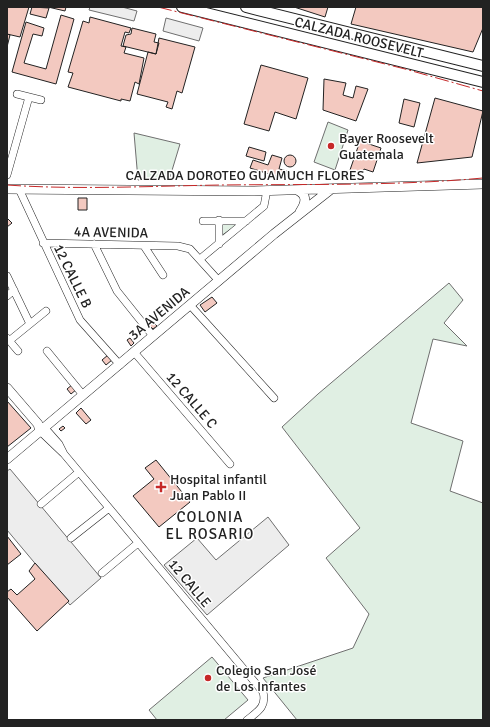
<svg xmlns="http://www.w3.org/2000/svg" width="490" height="727" font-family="Signika,sans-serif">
<rect width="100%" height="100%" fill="#fff"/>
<path fill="#e0efe3" stroke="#6f6f6f" d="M 328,122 L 348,130 L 335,170 L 314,162 Z
M 134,133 L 180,144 L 170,177 L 138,180 Z
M 222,224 L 238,224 L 221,236 Z
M 449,283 L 463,300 L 444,323 L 467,346 L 433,339 L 411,423 L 463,441 L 450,491 L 483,503 L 483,720 L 297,720 L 263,678 L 353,648 L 369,614 L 326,558 L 360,528 L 282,427 L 318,394 Z
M 212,657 L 248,700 L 224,720 L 157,720 L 149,710 Z"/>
<path fill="#ededed" stroke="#6f6f6f" d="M 90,7 L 122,7 L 137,11 L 134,21 L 89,10 Z
M 166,18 L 203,28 L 199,41 L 163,31 Z
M 10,469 L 101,578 L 70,605 L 7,530 L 7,471 Z
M 268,517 L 289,545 L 207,615 L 164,565 L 197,538 L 216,560 Z"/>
<path fill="#f3c9c0" stroke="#222" d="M 7,7 L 29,7 L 20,37 L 7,34 Z
M 32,7 L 49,8 L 46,18 L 30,14 Z
M 48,7 L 66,7 L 65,11 Z
M 294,7 L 328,7 L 325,17 Z
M 356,7 L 483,7 L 483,28 L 473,52 L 351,24 Z
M 61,15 L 74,19 L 56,84 L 12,72 L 26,22 L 44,28 L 42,36 L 33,34 L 24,63 L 46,69 Z
M 90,17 L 131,28 L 129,33 L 125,32 L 121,46 L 126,47 L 124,53 L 144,58 L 139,84 L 135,82 L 130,101 L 121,99 L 121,101 L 68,87 L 73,73 L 68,72 L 83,21 L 89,23 Z
M 132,28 L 156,34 L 154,42 L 159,43 L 156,54 L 123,46 L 126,35 L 131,34 Z
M 7,34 L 10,35 L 7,47 Z
M 159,38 L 195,47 L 182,93 L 177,91 L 172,109 L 166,107 L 168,102 L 137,94 L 148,52 L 156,54 Z
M 261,65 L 308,78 L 296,119 L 275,112 L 269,131 L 244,124 Z
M 324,79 L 346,83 L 343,95 L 353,98 L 356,86 L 368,89 L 356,121 L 323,110 Z
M 435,98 L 483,111 L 472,157 L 417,163 Z
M 404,99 L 420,103 L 414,127 L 399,123 Z
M 360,141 L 381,148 L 373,172 L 364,169 L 362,175 L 350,170 Z
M 249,147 L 266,152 L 264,161 L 246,156 Z
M284 161a6 6 0 1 1 12 0a6 6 0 1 1-12 0Z
M 272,155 L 282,158 L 279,169 L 287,171 L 285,179 L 250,168 L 253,160 L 268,165 Z
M 78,198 L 87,198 L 87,210 L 78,210 Z
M 7,218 L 12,223 L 7,227 Z
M 212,297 L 217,303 L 205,312 L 200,305 Z
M 152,321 L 157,326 L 153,329 L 148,324 Z
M 130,338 L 134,343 L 131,346 L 127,340 Z
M 108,355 L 112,360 L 106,365 L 102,360 Z
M 73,384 L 77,389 L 71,394 L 67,389 Z
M 7,401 L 31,428 L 7,447 Z
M 81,408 L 91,420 L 86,424 L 76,413 Z
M 63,426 L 65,428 L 61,431 L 59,429 Z
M 156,460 L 190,502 L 159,527 L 133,496 L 154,479 L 145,468 Z
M 7,536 L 21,554 L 7,565 Z
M 35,563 L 69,601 L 37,631 L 7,597 L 7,592 L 11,589 L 17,595 L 35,579 L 29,571 Z"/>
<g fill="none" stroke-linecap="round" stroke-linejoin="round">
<defs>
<path id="minor" d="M 17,94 L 41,100
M 7,175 L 29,97
M 19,189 L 80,320 L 120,365
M 203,221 L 246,221
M 43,243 L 178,246 L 190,249 L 219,281
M 94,244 L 117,291 L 153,336
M 219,244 L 219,220
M 144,246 L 163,275
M 200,259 L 264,206 L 267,190
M 7,276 L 30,324
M 7,296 L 14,290
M 190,305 L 274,398
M 7,338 L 18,351
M 9,341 L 46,311
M 47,351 L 83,395
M 134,352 L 230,464
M 44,427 L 59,444 L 64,454 L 263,692 C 267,707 257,712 247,720
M 40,431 L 63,453
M 41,504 L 79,472
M 71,538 L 109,508
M 102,573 L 138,543"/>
<path id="major" d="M 7,189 L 252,191 L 483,184
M 297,190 C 308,195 306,203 300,212
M 7,388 L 38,424 L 40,431
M 7,459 L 274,234 L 330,190"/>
<path id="highway" d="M 182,7 L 483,82
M 246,7 L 483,66"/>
</defs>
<use href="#minor" stroke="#222" stroke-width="8"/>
<use href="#major" stroke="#222" stroke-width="10"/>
<use href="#highway" stroke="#222" stroke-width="12"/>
<use href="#minor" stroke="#fff" stroke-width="7"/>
<use href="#major" stroke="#fff" stroke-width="9"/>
<use href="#highway" stroke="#fff" stroke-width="10"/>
<path stroke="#c62828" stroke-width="1" stroke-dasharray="14 3 2 3" stroke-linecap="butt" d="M 158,7 L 405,69 L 483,91
M 7,185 C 79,190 151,186 222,185 C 309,184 396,186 483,178"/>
</g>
<g fill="#c62828" stroke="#fff" stroke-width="1.5">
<circle cx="331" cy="146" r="4"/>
<path d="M159 481h4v4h4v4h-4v4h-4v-4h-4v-4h4z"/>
<circle cx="208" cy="678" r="4"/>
</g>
<g text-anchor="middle" stroke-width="3" stroke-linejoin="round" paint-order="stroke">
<g font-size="14" fill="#222" stroke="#fff">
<text transform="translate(359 37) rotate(14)" y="5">CALZADA ROOSEVELT</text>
<text x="245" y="180">CALZADA DOROTEO GUAMUCH FLORES</text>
<text transform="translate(111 232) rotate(1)" y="5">4A AVENIDA</text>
<text transform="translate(73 276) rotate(64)" y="5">12 CALLE B</text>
<text transform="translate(159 313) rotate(-40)" y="5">3A AVENIDA</text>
<text transform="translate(192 400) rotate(49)" y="5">12 CALLE C</text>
<text transform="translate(190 583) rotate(50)" y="5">12 CALLE</text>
</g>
<g font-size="14" fill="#222" stroke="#fff" text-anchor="start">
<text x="339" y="143">Bayer Roosevelt<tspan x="339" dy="16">Guatemala</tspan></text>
<text x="170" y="484">Hospital infantil<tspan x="170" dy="16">Juan Pablo II</tspan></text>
<text x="216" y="675">Colegio San José<tspan x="216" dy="16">de Los Infantes</tspan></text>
</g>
<g font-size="15" letter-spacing="1" fill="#222" stroke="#fff">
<text x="210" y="522">COLONIA<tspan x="210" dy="17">EL ROSARIO</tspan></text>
</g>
</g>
<rect width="490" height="727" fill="none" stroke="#222222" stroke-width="16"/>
</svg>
